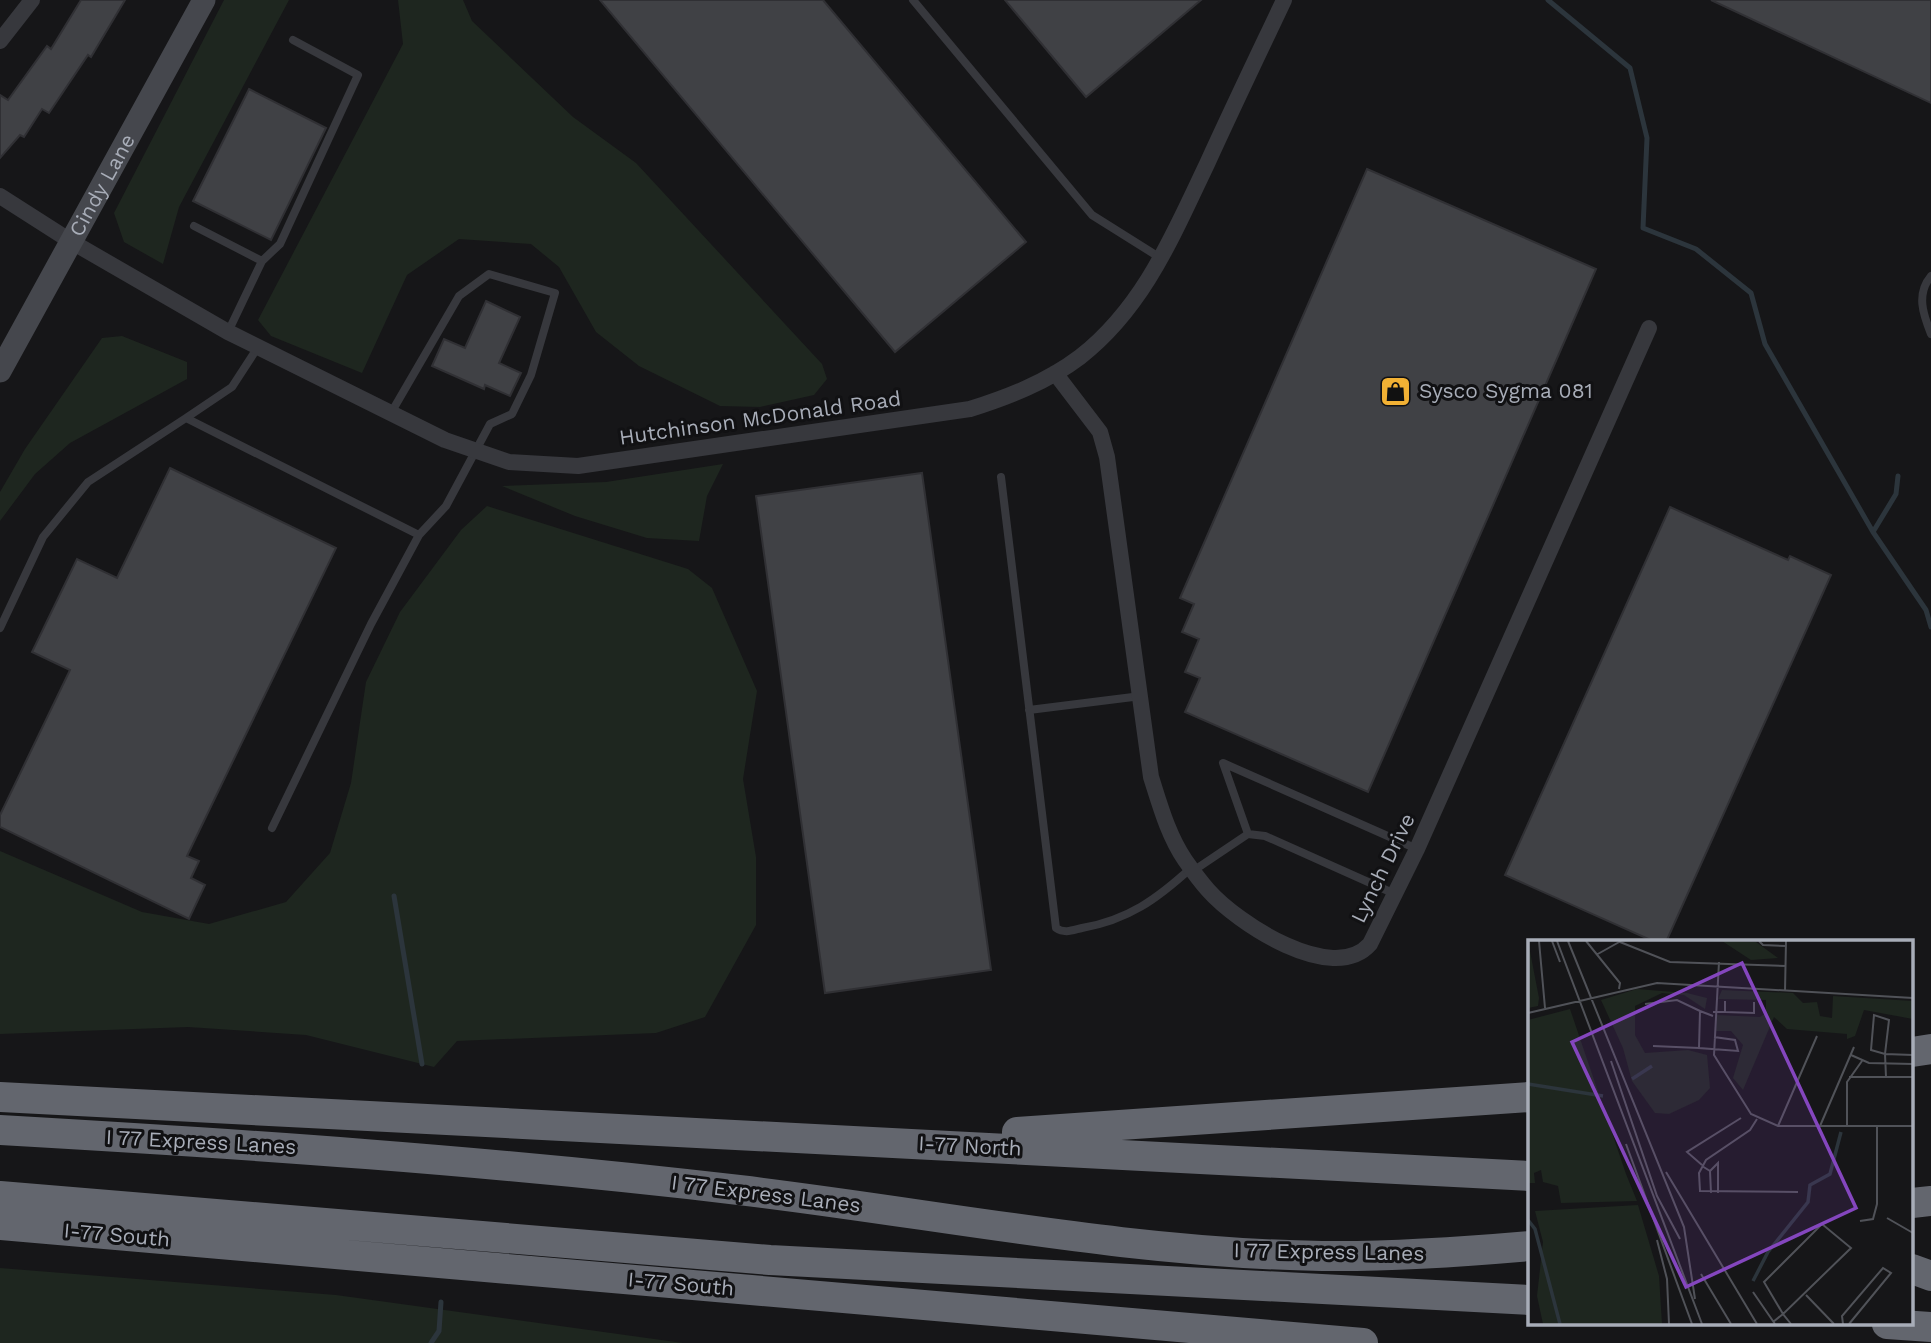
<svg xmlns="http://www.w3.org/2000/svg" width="1931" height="1343" font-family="'Work Sans',sans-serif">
<rect width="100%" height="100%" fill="#161618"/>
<path fill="#1e261f" d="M 224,0 L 289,0 L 179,207 L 163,264 L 124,242 L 114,213 Z
M 398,0 L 463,0 L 472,21 L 573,117 L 636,163 L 822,364 L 827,379 L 814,395 L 760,407 L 720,406 L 639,366 L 596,332 L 559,267 L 531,244 L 459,239 L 407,275 L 362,373 L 271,336 L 258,320 L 403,44 Z
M 122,336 L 187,362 L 187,379 L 70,443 L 35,474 L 0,521 L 0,492 L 25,449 L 102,338 Z
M 723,464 L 707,496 L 699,541 L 647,538 L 575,516 L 502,486 L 606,482 Z
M 487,506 L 688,569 L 712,588 L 757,691 L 743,779 L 756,857 L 756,925 L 705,1017 L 656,1033 L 457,1041 L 434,1067 L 306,1035 L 188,1027 L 0,1034 L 0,851 L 142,912 L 209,924 L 286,902 L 330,853 L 351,783 L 366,682 L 400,612 L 461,530 Z
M 0,1268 L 336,1295 L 683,1343 L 0,1343 Z"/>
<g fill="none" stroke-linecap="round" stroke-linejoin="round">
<path stroke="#2c353c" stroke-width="5" d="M 1548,0 L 1630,68 L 1647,138 L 1643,228 L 1696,249 L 1751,293 L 1765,344 L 1873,532 L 1926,610 L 1931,627
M 1873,532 L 1896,494 L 1898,476
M 394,896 L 422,1064
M 431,1343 L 439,1331 L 441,1302"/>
</g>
<path fill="#404145" stroke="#303034" stroke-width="2" d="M 81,0 L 125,0 L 91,57 L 88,55 L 49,113 L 42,109 L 24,137 L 20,135 L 0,158 L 0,95 L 8,100 L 47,46 L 51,49 Z
M 600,0 L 823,0 L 1026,242 L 895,352 Z
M 1005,0 L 1201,0 L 1086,97 Z
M 1711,0 L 1931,0 L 1931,103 Z
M 249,89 L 326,128 L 271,240 L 193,201 Z
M 1367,169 L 1596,269 L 1368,792 L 1185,712 L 1200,678 L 1185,672 L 1199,639 L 1182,632 L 1194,604 L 1180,598 Z
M 486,301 L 520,317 L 499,363 L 521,373 L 510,396 L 485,385 L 484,389 L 432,366 L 444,339 L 465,348 Z
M 170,468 L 336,548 L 187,856 L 199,861 L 191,878 L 205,885 L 189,919 L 0,827 L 0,815 L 70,670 L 32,652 L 77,559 L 117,578 Z
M 922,473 L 991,970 L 825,993 L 756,496 Z
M 1670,507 L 1788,560 L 1790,556 L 1831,575 L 1666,942 L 1655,942 L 1505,875 Z"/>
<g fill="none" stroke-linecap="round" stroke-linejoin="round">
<path stroke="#37383d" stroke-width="8" d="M 913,0 L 1092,215 L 1162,259
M 194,226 L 262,261 L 228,332
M 262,261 L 280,244 L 358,75 L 293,40
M 1931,276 C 1916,294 1923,314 1931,334
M 258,347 L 232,387 L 186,418 L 419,535 L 446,506 L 490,424 L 512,414 L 531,375 L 555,293 L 489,274 L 459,296 L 391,413
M 1001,477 L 1056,928 C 1065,934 1073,930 1082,928 C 1128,920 1157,899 1191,868
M 0,628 L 43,537 L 88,482 L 186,418
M 1029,710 L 1141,696
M 272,828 L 371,624 L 419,535
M 1248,834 L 1223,763 L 1417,849
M 1193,871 L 1248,834 L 1265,836 L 1395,894"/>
<path stroke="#37383d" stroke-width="16" d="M 0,41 L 32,0
M 0,196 L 72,242 L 228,332 L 445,440 L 509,462 L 578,466 L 970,409 C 1008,397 1047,382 1080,357 C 1144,307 1173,235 1207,164 C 1232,109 1258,55 1284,0
M 1055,373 L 1100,432 L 1107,457 L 1151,777 C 1160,805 1168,835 1185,860 C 1192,870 1200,881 1208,890 C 1237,923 1333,986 1370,944 L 1417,849 L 1649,328"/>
<path stroke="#45474d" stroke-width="23" id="s1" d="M 0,371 L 204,0"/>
<path stroke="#63666e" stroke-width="30" d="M 1912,1052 L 1931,1049
M 0,1097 L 1530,1176
M 0,1130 C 247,1144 493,1161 739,1190 C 933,1213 1127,1253 1322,1256 C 1392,1257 1461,1252 1530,1246
M 1017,1132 L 1530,1097
M 0,1196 L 770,1260 L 1530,1300
M 1912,1203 L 1931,1201
M 0,1225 L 1363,1343
M 1912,1269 L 1931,1276
M 1887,1324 L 1931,1327"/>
</g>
<defs>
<symbol id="shop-square" viewBox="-11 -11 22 22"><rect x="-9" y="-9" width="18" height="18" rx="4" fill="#f2b134" stroke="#111113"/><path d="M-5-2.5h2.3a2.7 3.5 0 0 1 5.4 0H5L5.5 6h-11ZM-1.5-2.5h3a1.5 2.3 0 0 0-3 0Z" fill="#111"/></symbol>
</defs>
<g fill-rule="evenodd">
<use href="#shop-square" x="1378" y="374" width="35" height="35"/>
</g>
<g text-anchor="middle" stroke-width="6" stroke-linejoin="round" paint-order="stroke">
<g font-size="21" fill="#a8adb8" stroke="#111113">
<text dy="7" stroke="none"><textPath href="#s1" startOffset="212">Cindy Lane</textPath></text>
<text transform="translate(760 418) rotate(-8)" y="7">Hutchinson McDonald Road</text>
<text transform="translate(1383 868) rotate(-64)" y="7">Lynch Drive</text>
<text transform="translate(201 1142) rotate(3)" y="7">I 77 Express Lanes</text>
<text transform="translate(970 1146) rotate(3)" y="7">I-77 North</text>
<text transform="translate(766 1194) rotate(7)" y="7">I 77 Express Lanes</text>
<text transform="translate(117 1235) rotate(5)" y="7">I-77 South</text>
<text transform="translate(1329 1252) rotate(1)" y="7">I 77 Express Lanes</text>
<text transform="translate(681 1284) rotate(5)" y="7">I-77 South</text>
</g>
<g font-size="21" fill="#a8adb8" stroke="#111113" text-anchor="start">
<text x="1419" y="398">Sysco Sygma 081</text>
</g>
</g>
<g transform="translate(1528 940)">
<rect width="385" height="385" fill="#161618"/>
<path d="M 0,1 L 11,58 L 10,66 L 0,68 ZM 194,1 L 228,2 L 250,18 L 223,20 ZM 109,49 L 159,53 L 179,58 L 177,69 L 156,55 L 134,53 L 107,66 L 107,95 L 117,113 L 160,110 L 179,115 L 182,148 L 171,160 L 141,174 L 127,173 L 104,141 L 95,108 L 73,60 ZM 194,50 L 265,53 L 275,63 L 289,62 L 292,76 L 304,78 L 305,56 L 385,61 L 385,79 L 336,70 L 327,96 L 319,99 L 319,94 L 259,89 L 246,77 L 215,150 L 205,138 L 215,105 L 203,91 L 188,91 L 189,75 L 232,77 L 238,73 L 238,60 L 190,59 ZM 42,69 L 98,234 L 109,261 L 33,263 L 30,246 L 15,242 L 13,230 L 6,233 L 7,243 L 0,243 L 0,80 ZM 110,265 L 131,336 L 134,384 L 15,384 L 9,356 L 15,302 L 7,271 Z" fill="#1e261f"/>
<path fill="none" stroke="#2c353c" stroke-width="3.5" d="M 104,139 L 124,126M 0,144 L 75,156M 0,280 L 7,289 L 32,384M 225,341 L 240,312 L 280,262 L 282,245 L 302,234 L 313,192"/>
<path fill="none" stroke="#505258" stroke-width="2" d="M 11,1 L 17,68M 24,1 L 32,22M 29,1 L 174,384M 40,1 L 156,287 L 167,359M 58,1 L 92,43 L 91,49M 231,1 L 235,5 L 258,6M 92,2 L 142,22 L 258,26M 68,15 L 93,1M 191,22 L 186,115 L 223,174 L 250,186 L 385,186M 257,51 L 258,1M 117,64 L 149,60 L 172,71M 185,72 L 197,72 L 197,61M 197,72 L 226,73 L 226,62M 0,73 L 129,43 L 385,58M 185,76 L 172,71 L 171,108 L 210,111 L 207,100 L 186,97M 125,106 L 171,108M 323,115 L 341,123 L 385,124M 83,121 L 129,256 L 152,299M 321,137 L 385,137M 358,137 L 357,114 L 361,80 L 346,75 L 343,110 L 357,114 L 385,115M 229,179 L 222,190 L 178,220 L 171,233 L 172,251 L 270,252M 250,186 L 289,96M 292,186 L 326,107M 319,186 L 319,142 L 334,121M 98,204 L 164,384M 174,225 L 159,212 L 213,178M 174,226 L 182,231 L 183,253M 182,231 L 190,223 L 190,253M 138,232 L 229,384M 359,278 L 385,293M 332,281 L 345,279 L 349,264 L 349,186M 129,300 L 139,339 L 141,384M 173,334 L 203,384M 225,352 L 247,384M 278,355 L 306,384M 245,382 L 255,374 L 236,342 L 294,284 L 323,308 L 255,374 L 263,384M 315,384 L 314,376 L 355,328 L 363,333 L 321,384"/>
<path fill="#8446be" fill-opacity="0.15" stroke="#8446be" stroke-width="3.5" d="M 214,23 L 328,268 L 158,347 L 44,102 Z"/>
<rect width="385" height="385" fill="none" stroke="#a8adb8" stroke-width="3.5"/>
</g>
</svg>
